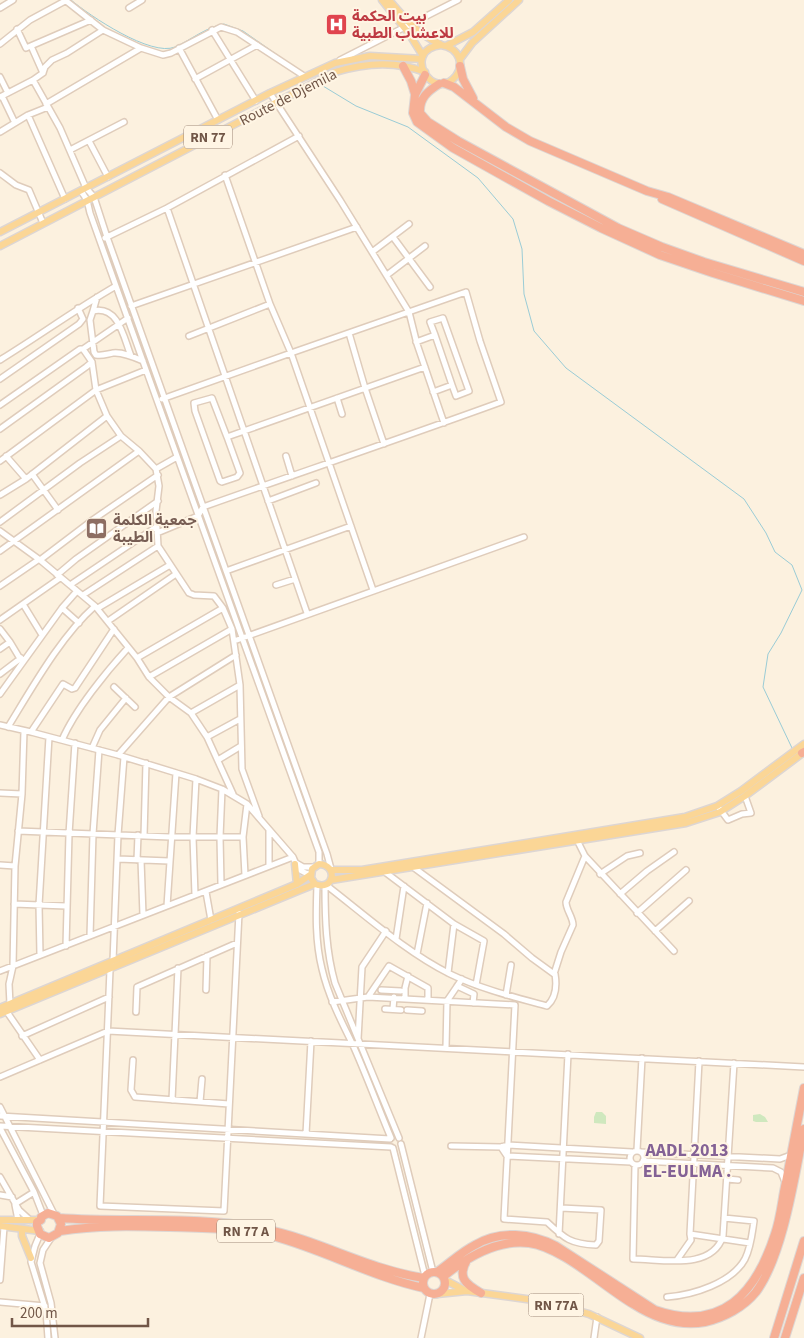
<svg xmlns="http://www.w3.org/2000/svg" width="804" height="1338" font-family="'Source Sans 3','Noto Sans Arabic',sans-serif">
<rect width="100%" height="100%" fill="#fcf1df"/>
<path fill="#cfe8be" d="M 596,1112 L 602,1112 L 606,1116 L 606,1124 L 594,1123 L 594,1117 Z
M 760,1114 L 765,1117 L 768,1122 L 756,1122 L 753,1121 L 753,1115 Z"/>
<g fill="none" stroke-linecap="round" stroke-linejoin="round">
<path stroke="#9accd6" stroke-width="1" d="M 71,0 C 90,16 151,57 175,47 C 191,40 206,27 224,24 L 243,31 L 296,68
M 318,83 L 356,106 L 408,127 L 478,178 L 513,219 L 522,249 L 524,294 L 534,331 L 566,368 L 744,499 L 766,533 L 775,552 L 792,565 L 802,590 L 781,633 L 768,654 L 763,687 L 792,748"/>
<defs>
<path id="minor" d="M 65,0 L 103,30 L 141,48
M 0,8 L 13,0
M 129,8 L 142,0
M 17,29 L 26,48 L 91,20
M 212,30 L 256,101
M 0,44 L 30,20 L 65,1
M 31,46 L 43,73
M 179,48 L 218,120
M 340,60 L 458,0
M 0,77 L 8,93
M 195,79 L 257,45
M 33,80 L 60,128 L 86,188 L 94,197 L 107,237 L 327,854 L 331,869
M 270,93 L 340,200 L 409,312 L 417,344 L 444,423
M 2,96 L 15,123
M 0,97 L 33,80 L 43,73 L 45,67 L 52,60 L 67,53 L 103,30
M 46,104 L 141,48 L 163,55 L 171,53 L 221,27 L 237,32 L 304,76
M 28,115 L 65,199
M 0,132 L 28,115 L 48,107
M 89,141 L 108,177
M 70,150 L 124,122
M 0,173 L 16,185 L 29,190 L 43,223
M 81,191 L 87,200 L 90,213 L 116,286 L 319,852 L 319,864
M 167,208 L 307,613
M 393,237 L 430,287
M 105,238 L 167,208 L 299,136
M 372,252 L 409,224
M 387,275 L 425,246
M 97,297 L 93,311 C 119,305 124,339 131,356
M 131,306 L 357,227
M 93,311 L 90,320 L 94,352 L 96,355 C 103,356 107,354 113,353 C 123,352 134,357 143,361
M 349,333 L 365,388 L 384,444
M 435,335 L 430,322 L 443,318 L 469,391 L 456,396 L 452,385
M 189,336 L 270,304
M 416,342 L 435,335 L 452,385 L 433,392
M 83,349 L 128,318
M 0,360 C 39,336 76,309 116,286
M 92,362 L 96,390 L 146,370
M 0,379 L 79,324 L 83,319 L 78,308
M 337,398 L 342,414
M 162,399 L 291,353 L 270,304 L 225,175
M 0,405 L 80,349 L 83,349 L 92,362 L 86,367 L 0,429
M 227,437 L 212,398 L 194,403 L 195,411 L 220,481 L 222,482 L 237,477 L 240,473 L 227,437 L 425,367
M 6,456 L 26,479
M 286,456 L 292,476
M 0,461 L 96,390 L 107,416 L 121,436 L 139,451 L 156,469 L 159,486 L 156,511 L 158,546 L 189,593 L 194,595 L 214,596 L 223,608
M 156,469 L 177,457
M 32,474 L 58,510
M 0,495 L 26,479 L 107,416
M 268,501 L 316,483
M 0,522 L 80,463 L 121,436
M 0,531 L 40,560 L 95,606 L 137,658 L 149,677 L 169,697 L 191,713 L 207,737 L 233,794
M 157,533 L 198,516 L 203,507 C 302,472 402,438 501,402 L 480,341 L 466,292 L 291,353 C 319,432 346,511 373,590
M 0,551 L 139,451
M 40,560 L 94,519 L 158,475
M 226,571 L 351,526
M 57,575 L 76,559 L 158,501
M 70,585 L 156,527
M 276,585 L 295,579
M 0,586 L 38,560
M 83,595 L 158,546
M 23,604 L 42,635
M 62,608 L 79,623
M 98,608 L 170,565
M 0,620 L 60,578
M 108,621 L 176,574
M 0,629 L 10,642 L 22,662
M 234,641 L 524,537
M 0,649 L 10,642
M 137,658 L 223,608 L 232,629 L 240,685 L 191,713
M 0,674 L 21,658
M 149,677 L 232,629
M 240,685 L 242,769 L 259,816
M 114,687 L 135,707
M 0,694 L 62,608 L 77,591
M 0,725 L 31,732 L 118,755 L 196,779 L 222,789 L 247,804 L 293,857 C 297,866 298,872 310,874
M 8,727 C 32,688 61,636 95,606
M 31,732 L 63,684 L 72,689 L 75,688 L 114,629
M 207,737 L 240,719
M 62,740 C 75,710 106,672 128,648
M 92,748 L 100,730 L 126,698
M 118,755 L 169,697 L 236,655
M 218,760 L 241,746
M 0,793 L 22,794
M 719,808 L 728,820 L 742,814 L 751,813 L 745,796
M 269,830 L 269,865
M 18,831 L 170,837 L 243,837
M 144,836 L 146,763
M 576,838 L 585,856 L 674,951
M 118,859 L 169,861
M 137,860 L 138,835
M 141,860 L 143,915
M 296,863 L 303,867 L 314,867
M 0,865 L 15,866
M 413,867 L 504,934 L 532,958 L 554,974 L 561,952 L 573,925 C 573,917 566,910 566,902 L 585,856
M 385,872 L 454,924 L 484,941 L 476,985
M 600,874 L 627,856 L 640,853
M 245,875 L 243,837 L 247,804
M 221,884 L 220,837 L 222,789
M 317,885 C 316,913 315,941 322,969 C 328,995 340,1019 352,1043 C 366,1074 378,1107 391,1138
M 326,885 C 365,915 406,952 450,974 C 481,989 514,997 547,1006 C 556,998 557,986 555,974
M 325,886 C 325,919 326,951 335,983 L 399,1138
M 206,892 L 211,920
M 620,894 L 647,871 L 674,852
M 195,895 L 193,837 L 196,779
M 14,904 L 66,906
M 167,906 L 176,773
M 637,913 L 686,870
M 655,931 L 689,901
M 90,936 L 93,834 L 99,750
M 396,939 L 404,886
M 66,946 L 69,834 L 75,743
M 417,954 L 427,903
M 40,955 L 39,905 L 49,737
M 113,961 L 118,835 L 124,757
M 110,970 L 100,1206 L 224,1211 L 239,913
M 0,971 L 293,857
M 448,973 L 454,924
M 457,986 L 474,994 L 473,1003
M 206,990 L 207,956
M 381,990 L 401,991
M 506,995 L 511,965
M 368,997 L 389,966 L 428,988 L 428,1000
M 405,999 L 405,988 L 408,976
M 332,1002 L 368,997 L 515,1005 L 504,1219 L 547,1222 C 565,1239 571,1244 596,1245 L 599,1241 L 601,1210 L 561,1208
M 10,1004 L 9,984 L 13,966 L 15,866 L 22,794 L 24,731
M 385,1009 L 401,1010
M 393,1009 L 394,997
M 407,1010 L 422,1011
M 7,1012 L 40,1060
M 136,1012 L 137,987 L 237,943
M 22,1036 L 109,997
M 358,1039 L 362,967 L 386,931
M 446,1048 L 447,1001 L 462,979
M 133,1060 L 131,1090 L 135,1097 L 229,1104
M 0,1077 L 108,1031 L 804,1067
M 172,1100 L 178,968
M 200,1102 L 202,1079
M 0,1107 L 54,1214
M 0,1116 L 390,1139
M 0,1126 L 391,1147
M 0,1128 L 34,1192 L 43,1215
M 306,1134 L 311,1041
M 401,1144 L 433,1272
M 451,1146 L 501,1147 L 508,1145 L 632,1152
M 501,1147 L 507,1156 L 631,1162
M 393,1148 L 425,1276
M 637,1150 L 642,1058
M630 1158a7 7 0 1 1 14 0a7 7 0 1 1-14 0Z
M 641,1152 L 780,1159 L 791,1155
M 643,1161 L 773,1168 L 781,1172 L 785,1182
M 635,1165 L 633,1259 C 662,1259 712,1271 723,1236 L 734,1063
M 0,1177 L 19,1210 L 30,1220
M 727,1179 L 738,1180
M 0,1195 L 12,1197
M 15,1204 L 34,1192
M 15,1205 L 18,1220
M 40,1234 L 35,1246 L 31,1262 L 46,1311 L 48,1338
M 559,1234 L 568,1054
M 690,1234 L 750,1243
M 51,1238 L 43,1250 L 40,1263 L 51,1303 L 55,1338
M 677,1260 L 691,1240 L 690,1234 L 699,1061
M 0,1280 L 4,1227
M 667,1297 C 693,1295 732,1283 745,1259 C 751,1247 752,1234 754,1221 L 724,1218
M 0,1302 L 45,1306
M 421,1338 L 430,1294
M 594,1338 L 597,1317"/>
<path id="major" d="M 382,0 L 410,35 L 423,56
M 389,0 C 404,18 418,34 440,44
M 441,45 C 448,46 456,50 459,58 C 461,64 460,71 456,76 C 433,104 400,50 441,45 Z
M 446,46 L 473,32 L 509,0
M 460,59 L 472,43 L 519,0
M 0,232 L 270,93 L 335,63 L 370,56 L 422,59
M 0,246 L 335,72 C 364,63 395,60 425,72
M 295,864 L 297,884
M 331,870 L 362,870 L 685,817 L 717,806 L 741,791 L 804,744
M 331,880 L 686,823 L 720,812 L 745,796 L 804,752
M 0,1008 L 297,884 L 310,875
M 0,1014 L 300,890 L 315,884 C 334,892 339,865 319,864 L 312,869 L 311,878 L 315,884
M 0,1220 L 41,1220
M 0,1226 L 40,1231
M 22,1229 L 22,1236 L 31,1258
M 445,1280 L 466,1291
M 437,1294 L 467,1291 L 541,1301 L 589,1314 L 640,1338"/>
<path id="highway" d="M 403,66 L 411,81 L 415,94
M 460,66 L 463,79 L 473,98
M 425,75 L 415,95 L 413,113 L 417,122 L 453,148 L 548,201 L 601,228 L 660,255 L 713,273 L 804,301
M 444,83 L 454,87 L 506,127 L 530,141 L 647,191 L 668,197 L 804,254
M 439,84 C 428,91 419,98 420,113 L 428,122 L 458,141 L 618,228 L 662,247 L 704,262 L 804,292
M 662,199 L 804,261
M 802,753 L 804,752
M 48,1213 L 57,1216 L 61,1224 L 58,1233 L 49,1238 L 40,1234 L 37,1226 L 37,1222 L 41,1220 L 41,1217 Z
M 59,1218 C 127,1223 196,1215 264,1229 C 319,1240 369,1270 424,1278
M 60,1231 C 97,1225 133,1226 170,1227 C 206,1228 242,1228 276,1237 C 326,1251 373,1277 424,1288
M 467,1260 C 457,1277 465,1284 481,1293
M423 1283a11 11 0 1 1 22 0a11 11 0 1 1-22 0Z
M 437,1272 C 450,1263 461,1252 475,1245 C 500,1230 531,1233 556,1246 L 655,1310 C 722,1333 756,1293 775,1234 C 781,1217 782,1199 786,1182 C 792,1150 798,1119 804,1088
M 443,1277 C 467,1257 497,1239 529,1243 C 562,1247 604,1287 633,1304 C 655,1318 679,1327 705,1322 C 724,1318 744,1307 756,1292 C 783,1256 795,1174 804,1129
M 774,1338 L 804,1241
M 785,1338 L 804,1278"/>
</defs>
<use href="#minor" stroke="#dfccbb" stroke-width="8"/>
<use href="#major" stroke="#ddd6d3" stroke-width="9"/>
<use href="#highway" stroke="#ddd6d3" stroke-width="10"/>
<use href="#minor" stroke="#fff" stroke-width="5"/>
<use href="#major" stroke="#fbd696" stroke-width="6"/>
<use href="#highway" stroke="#f6af95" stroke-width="8"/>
</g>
<defs>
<symbol id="hospital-square" viewBox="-11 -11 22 22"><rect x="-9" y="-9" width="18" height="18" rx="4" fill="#e0444e" stroke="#fff5e4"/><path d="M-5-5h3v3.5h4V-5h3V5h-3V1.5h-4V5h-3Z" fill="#fff"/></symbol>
<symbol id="library-square" viewBox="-11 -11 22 22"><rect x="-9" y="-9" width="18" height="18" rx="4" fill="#8d6e63" stroke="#fff5e4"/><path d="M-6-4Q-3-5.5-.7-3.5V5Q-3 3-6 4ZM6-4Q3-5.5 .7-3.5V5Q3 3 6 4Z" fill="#fff"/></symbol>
</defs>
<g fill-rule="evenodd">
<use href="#hospital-square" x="324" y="12" width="25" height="25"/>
<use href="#library-square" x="84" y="516" width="25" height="25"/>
</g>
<g text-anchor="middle" stroke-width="4" stroke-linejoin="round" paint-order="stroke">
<g fill="#fff5e4" stroke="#9c8676" stroke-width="1">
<rect x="184" y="125.5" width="48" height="23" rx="4"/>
<rect x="217" y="1219.5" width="58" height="23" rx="4"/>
<rect x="528.5" y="1293.5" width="55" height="23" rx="4"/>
</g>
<g font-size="14" font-weight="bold" fill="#715647">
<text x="208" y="142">RN 77</text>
<text x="246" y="1236">RN 77 A</text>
<text x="556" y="1310">RN 77A</text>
</g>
<g font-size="15" font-weight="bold" fill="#be3a42" stroke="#fff5e4" text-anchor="start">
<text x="352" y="21">بيت الحكمة<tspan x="352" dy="17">للاعشاب الطبية</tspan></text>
</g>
<g font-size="15" fill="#715647" stroke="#fff5e4">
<text transform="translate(288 97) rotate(-27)" y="5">Route de Djemila</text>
</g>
<g font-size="15" font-weight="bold" fill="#785e54" stroke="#fff5e4" text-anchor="start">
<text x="113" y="525">جمعية الكلمة<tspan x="113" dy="17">الطيبة</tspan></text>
</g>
<g font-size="18" font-weight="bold" fill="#846295" stroke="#fff5e4">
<text x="687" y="1156">AADL 2013<tspan x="687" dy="21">EL-EULMA .</tspan></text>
</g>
</g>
<path d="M12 1318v8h136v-8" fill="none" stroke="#715647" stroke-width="2.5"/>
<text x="20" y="1318" font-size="15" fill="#715647" stroke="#fff5e4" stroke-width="4" paint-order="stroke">200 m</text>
</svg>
